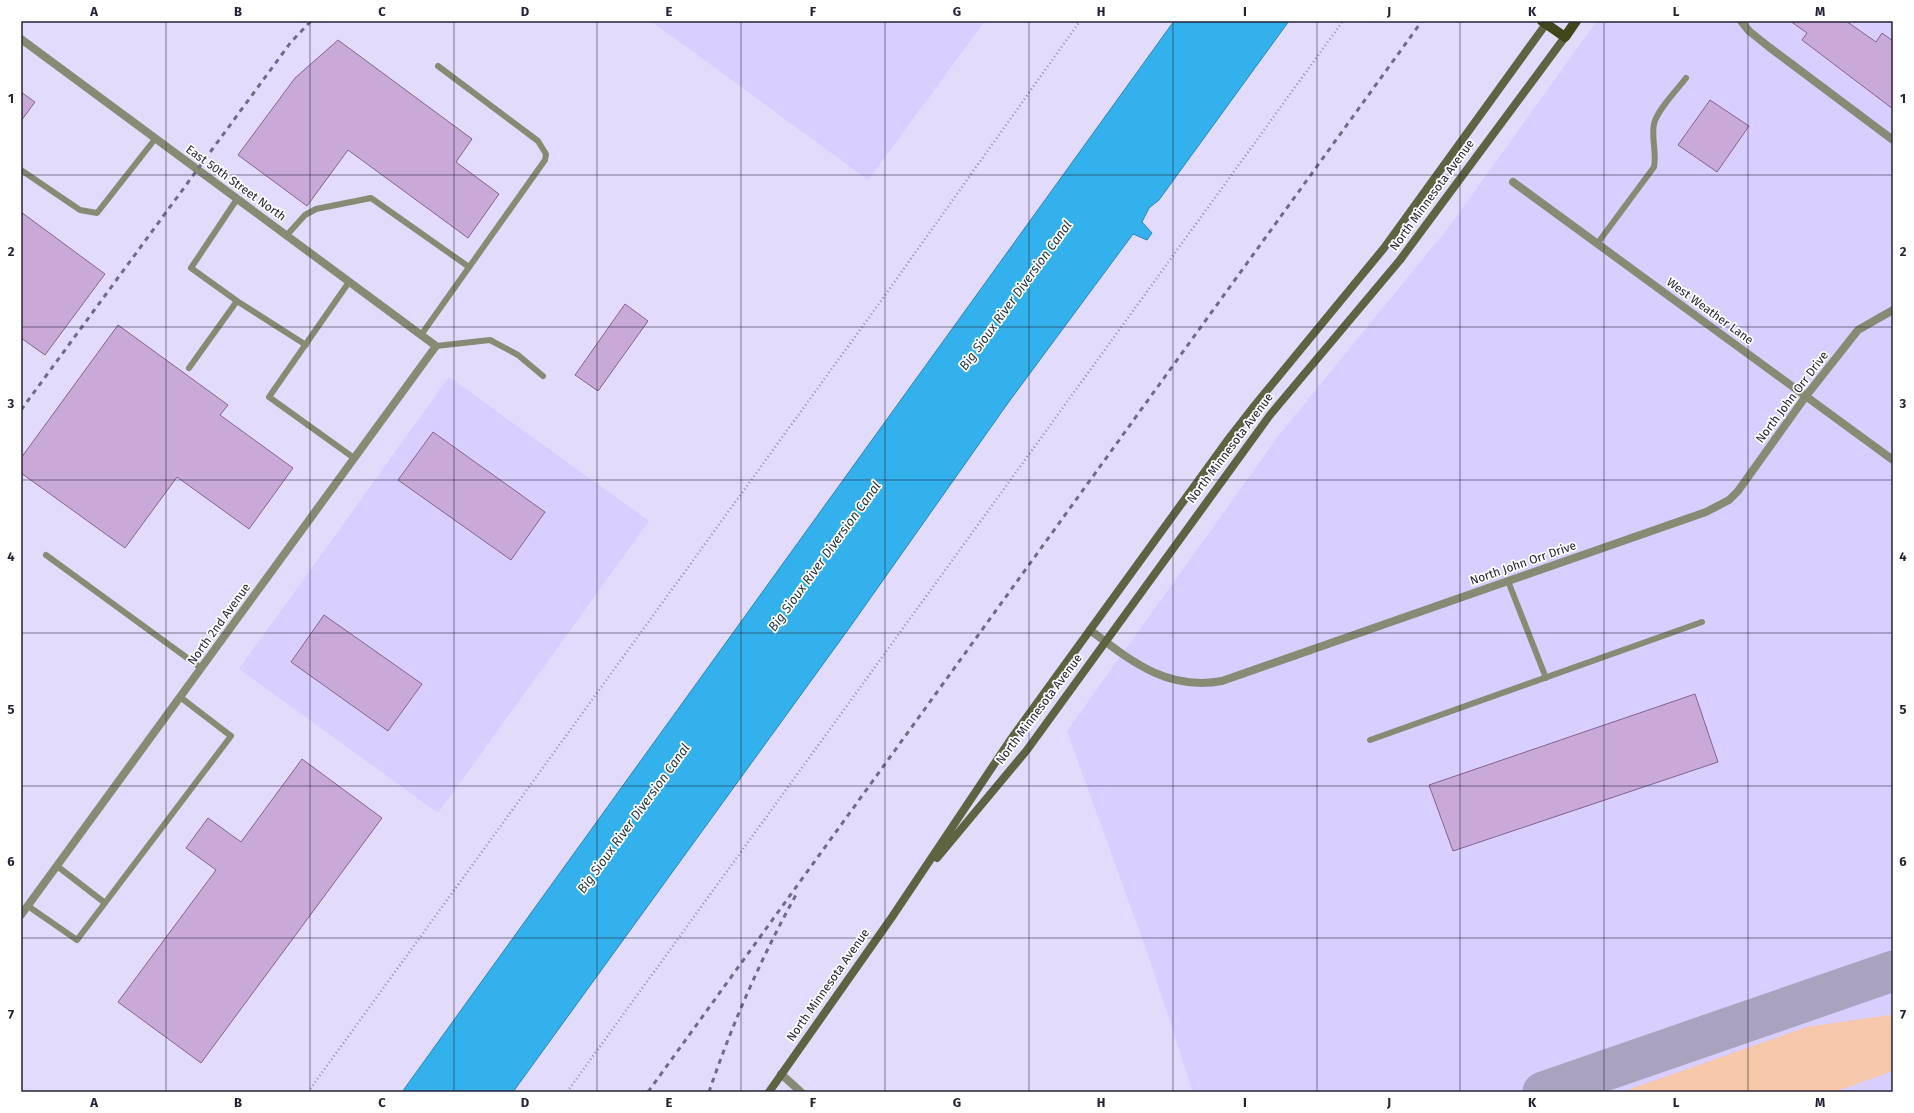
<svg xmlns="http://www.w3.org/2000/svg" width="1914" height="1113" font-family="'Fira Sans',sans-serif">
<rect width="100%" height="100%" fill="#e2dbfc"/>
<path fill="#d8ceff" d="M 651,21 L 985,21 L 868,180 Z
M 1597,21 L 1893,21 L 1893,1092 L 1193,1092 L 1150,960 L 1067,731 L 1279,435 L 1448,228 Z
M 449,377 L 649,521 L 438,813 L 239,669 Z"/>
<path fill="#f6c7a9" d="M 1889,1015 L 1893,1015 L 1893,1071 L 1834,1092 L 1622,1092 L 1807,1027 Z"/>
<path fill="#32b1ed" stroke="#2e86b6" d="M 1174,21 L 1289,21 L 1159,200 L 1149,208 L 1142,222 L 1152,233 L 1147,240 L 1133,234 L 1008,403 L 850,627 L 513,1092 L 402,1092 Z"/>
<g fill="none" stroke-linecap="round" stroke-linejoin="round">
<path stroke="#aaa3c0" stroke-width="41" d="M 1543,1092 L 1893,971"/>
</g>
<path fill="#c9a9d8" stroke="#826490" d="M 1790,21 L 1846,21 L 1876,42 L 1882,33 L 1893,41 L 1893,109 L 1802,40 L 1807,33 Z
M 338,40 L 472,139 L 456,162 L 499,194 L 468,238 L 348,150 L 307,206 L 238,155 L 295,78 Z
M 21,92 L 35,102 L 21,121 Z
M 1710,100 L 1749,126 L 1717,172 L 1678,145 Z
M 21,212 L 105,274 L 45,355 L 21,338 Z
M 625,304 L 648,321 L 598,391 L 575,375 Z
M 118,325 L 228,405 L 220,415 L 293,468 L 249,529 L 177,477 L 125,548 L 21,473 L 21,458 Z
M 433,432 L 545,512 L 511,560 L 398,480 Z
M 324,615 L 422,684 L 388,731 L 291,662 Z
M 1695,694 L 1718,762 L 1453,851 L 1429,785 Z
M 302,759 L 382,818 L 201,1063 L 118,1002 L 216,870 L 186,848 L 208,818 L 241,842 Z"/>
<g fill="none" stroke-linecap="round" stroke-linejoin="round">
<path stroke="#9690ac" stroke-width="2.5" stroke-dasharray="1 3" stroke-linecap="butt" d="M 308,1092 L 878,305 L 1080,21
M 567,1092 L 1343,21"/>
<path stroke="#888b74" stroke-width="6" d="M 21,170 L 80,210 L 97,213 L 155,139
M 286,236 L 305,215 L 316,209 L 371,198 L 469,267
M 1597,244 L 1654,167 C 1657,153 1651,137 1654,124 C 1657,110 1677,90 1686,78
M 349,282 L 269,397 L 354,458
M 237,301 L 191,268 L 237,199
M 421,335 L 545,160 L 546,154 L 538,141 L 438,66
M 436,346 L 490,340 L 518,355 L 543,376
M 189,368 L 237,301 L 306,345
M 46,555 L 201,668
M 1508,581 L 1546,678
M 1370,740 L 1702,622
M 57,866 L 105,903
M 28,906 L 77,940 L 231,736 L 180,697"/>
<path stroke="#888b74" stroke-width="8" d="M 1741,21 L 1749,31 L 1769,47 L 1893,140
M 21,39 L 436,346 L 21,915
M 1513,182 L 1893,460
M 1090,630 C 1131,661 1167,691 1222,681 L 1706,512 L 1729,500 L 1738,491 L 1806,396 L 1858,330 L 1893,310
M 781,1074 L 801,1092"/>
<path stroke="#5e6341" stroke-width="8" d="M 937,858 L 1027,750 L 1270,415 L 1400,260 L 1565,37
M 769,1092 L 892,917 L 1011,739 L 1227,441 L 1255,405 L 1384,248 L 1546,24"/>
<path stroke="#42461c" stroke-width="10" d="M 1542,21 L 1565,37 L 1576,21"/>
<path stroke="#716b85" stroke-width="3" stroke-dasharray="5 5" stroke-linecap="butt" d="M 21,410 L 291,42 L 311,21
M 648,1092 L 1422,21
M 709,1092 C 732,1024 762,956 797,893"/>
</g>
<path fill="none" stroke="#262236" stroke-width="1" stroke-opacity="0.55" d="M 166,21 L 166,1092M 310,21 L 310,1092M 454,21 L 454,1092M 597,21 L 597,1092M 741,21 L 741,1092M 885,21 L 885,1092M 1029,21 L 1029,1092M 1173,21 L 1173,1092M 1317,21 L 1317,1092M 1460,21 L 1460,1092M 1604,21 L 1604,1092M 1748,21 L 1748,1092M 21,175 L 1893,175M 21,327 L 1893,327M 21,480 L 1893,480M 21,633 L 1893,633M 21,786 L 1893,786M 21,938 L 1893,938"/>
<g text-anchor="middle" stroke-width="3.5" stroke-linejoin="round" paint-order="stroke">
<g font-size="12" fill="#262236" stroke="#fff">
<text transform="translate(236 183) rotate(36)" y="4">East 50th Street North</text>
<text transform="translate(1432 195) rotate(-54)" y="4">North Minnesota Avenue</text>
<text transform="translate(1710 311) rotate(36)" y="4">West Weather Lane</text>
<text transform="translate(1792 397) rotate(-53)" y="4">North John Orr Drive</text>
<text transform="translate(1230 448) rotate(-53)" y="4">North Minnesota Avenue</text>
<text transform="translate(1523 563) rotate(-19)" y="4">North John Orr Drive</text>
<text transform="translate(219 624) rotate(-54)" y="4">North 2nd Avenue</text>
<text transform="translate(1039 709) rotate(-53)" y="4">North Minnesota Avenue</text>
<text transform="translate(828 985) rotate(-55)" y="4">North Minnesota Avenue</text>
</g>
<g font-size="13" font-style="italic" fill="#1b2f3b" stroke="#fff">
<text transform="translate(1015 295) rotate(-54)" y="5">Big Sioux River Diversion Canal</text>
<text transform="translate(824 556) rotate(-54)" y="5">Big Sioux River Diversion Canal</text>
<text transform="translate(633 818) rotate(-54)" y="5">Big Sioux River Diversion Canal</text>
</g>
</g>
<rect width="1914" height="1113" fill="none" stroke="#ffffff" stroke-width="44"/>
<rect x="22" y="22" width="1870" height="1069" fill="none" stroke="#262236" stroke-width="1.5"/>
<g font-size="13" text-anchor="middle" font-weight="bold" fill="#262236">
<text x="94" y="16">A</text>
<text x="238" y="16">B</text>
<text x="382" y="16">C</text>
<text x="525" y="16">D</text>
<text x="669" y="16">E</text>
<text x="813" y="16">F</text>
<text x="957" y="16">G</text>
<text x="1101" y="16">H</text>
<text x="1245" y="16">I</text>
<text x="1389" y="16">J</text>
<text x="1532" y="16">K</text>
<text x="1676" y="16">L</text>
<text x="1820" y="16">M</text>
<text x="11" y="103">1</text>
<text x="1903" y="103">1</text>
<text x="11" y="256">2</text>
<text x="1903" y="256">2</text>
<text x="11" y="408">3</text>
<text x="1903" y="408">3</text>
<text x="11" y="561">4</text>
<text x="1903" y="561">4</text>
<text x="11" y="714">5</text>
<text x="1903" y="714">5</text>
<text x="11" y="866">6</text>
<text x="1903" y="866">6</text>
<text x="11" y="1019">7</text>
<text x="1903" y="1019">7</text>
<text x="94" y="1107">A</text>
<text x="238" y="1107">B</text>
<text x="382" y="1107">C</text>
<text x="525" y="1107">D</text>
<text x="669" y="1107">E</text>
<text x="813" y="1107">F</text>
<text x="957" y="1107">G</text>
<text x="1101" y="1107">H</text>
<text x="1245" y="1107">I</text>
<text x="1389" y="1107">J</text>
<text x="1532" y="1107">K</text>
<text x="1676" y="1107">L</text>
<text x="1820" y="1107">M</text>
</g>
</svg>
